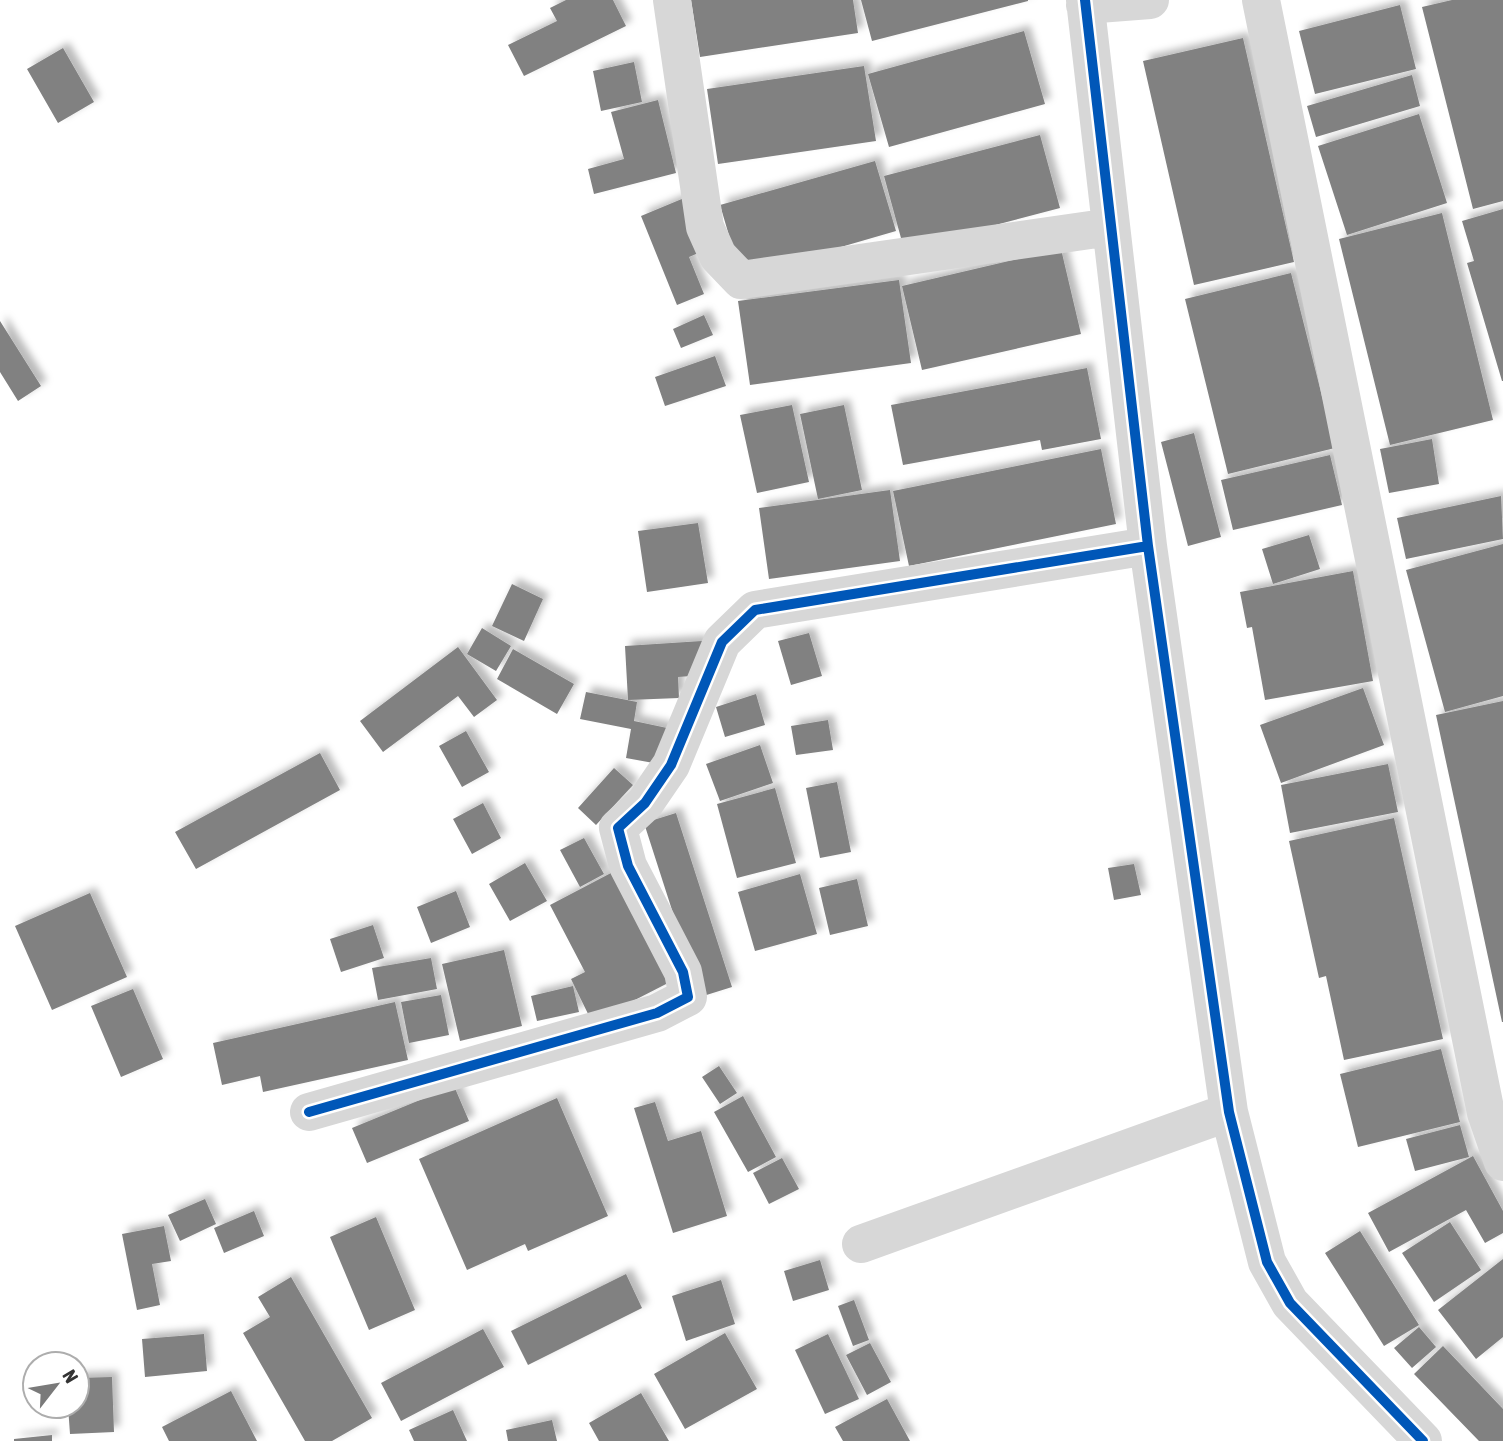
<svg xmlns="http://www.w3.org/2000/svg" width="1503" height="1441" font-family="'Asap Condensed',sans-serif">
<defs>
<filter id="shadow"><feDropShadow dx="6" dy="-6" stdDeviation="3.5" flood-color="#0004"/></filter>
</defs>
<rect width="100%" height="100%" fill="#fff"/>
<path fill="#818181" filter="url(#shadow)" d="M 566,0 L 613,0 L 626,26 L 524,76 L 508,45 L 557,21 L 550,8 Z
M 691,0 L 853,0 L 858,33 L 700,57 Z
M 861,0 L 1028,0 L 1028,1 L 872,41 Z
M 1452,0 L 1503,0 L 1503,201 L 1473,209 L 1422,7 Z
M 1400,5 L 1416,69 L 1315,94 L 1299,31 Z
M 1024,31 L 1045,104 L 889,147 L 868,74 Z
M 1243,38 L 1294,262 L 1194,285 L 1143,61 Z
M 63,48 L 94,102 L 58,123 L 27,69 Z
M 634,62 L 642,102 L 601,111 L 593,71 Z
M 864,66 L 876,141 L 718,164 L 707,89 Z
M 1412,75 L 1420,106 L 1316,137 L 1307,106 Z
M 658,100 L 676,173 L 594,194 L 588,169 L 624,159 L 611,112 Z
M 1419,114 L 1447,203 L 1347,235 L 1318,146 Z
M 1040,135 L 1060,208 L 904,249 L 884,176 Z
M 875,161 L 896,231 L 741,276 L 720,205 Z
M 689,196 L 710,248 L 689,257 L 704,294 L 677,305 L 641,216 Z
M 1503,209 L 1503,381 L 1502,381 L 1467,263 L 1474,261 L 1462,221 Z
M 1442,213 L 1493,420 L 1390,445 L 1339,239 Z
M 1061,249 L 1081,334 L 922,370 L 902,286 Z
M 1291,273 L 1335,448 L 1228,474 L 1185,299 Z
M 899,280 L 911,363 L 750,385 L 738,301 Z
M 704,315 L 713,335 L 681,348 L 673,329 Z
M 0,321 L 41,386 L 18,401 L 0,372 Z
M 715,356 L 726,386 L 665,406 L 655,377 Z
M 1087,368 L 1101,439 L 1042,450 L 1040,440 L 903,465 L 891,405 Z
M 792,405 L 809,482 L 757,493 L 740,415 Z
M 844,405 L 862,490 L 818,499 L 800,414 Z
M 1194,433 L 1221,537 L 1188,546 L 1161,442 Z
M 1432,439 L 1439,484 L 1389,493 L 1380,449 Z
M 1101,449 L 1116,524 L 909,566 L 893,491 Z
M 1330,455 L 1342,505 L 1233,530 L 1221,480 Z
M 890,490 L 900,561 L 769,579 L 759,508 Z
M 1501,496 L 1503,539 L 1406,559 L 1397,518 Z
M 698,523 L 708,583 L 647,592 L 638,531 Z
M 1309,535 L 1320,569 L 1273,584 L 1262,549 Z
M 1503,544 L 1503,696 L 1445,712 L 1406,570 Z
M 1353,571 L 1373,681 L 1265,700 L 1252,627 L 1247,628 L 1240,592 Z
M 512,584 L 543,599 L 524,641 L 492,626 Z
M 482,628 L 511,646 L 496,671 L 467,654 Z
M 809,633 L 822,676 L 791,685 L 778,641 Z
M 702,641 L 704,675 L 678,677 L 679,698 L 628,700 L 625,646 Z
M 458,647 L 497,700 L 474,717 L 458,696 L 383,752 L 360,721 Z
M 513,649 L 574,684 L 557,714 L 497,679 Z
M 1363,688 L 1384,745 L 1281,783 L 1260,725 Z
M 586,692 L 637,702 L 634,721 L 667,728 L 659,764 L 626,758 L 631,729 L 580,719 Z
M 756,694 L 765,725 L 725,737 L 716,707 Z
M 1503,701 L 1503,1022 L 1502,1022 L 1436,715 Z
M 828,720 L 833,750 L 796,755 L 791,726 Z
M 466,731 L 489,772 L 462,787 L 439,746 Z
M 760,745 L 773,783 L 720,801 L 706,764 Z
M 320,753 L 340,790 L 196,869 L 175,832 Z
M 1388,764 L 1398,812 L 1290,833 L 1281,785 Z
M 614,768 L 633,785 L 596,825 L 578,808 Z
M 837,782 L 851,852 L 820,858 L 806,788 Z
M 775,788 L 796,863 L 737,878 L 717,804 Z
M 483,803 L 501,838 L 472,854 L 453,819 Z
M 676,813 L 732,987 L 700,997 L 644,823 Z
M 1394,818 L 1443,1039 L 1344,1060 L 1326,976 L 1319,978 L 1289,841 Z
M 584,838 L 604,874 L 580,887 L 560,850 Z
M 525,863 L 547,901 L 510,921 L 489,884 Z
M 1134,864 L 1141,895 L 1114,900 L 1108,868 Z
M 611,873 L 668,983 L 592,1022 L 571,979 L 585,972 L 550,905 Z
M 800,874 L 817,934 L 755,951 L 738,892 Z
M 857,879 L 868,926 L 830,935 L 819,888 Z
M 456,891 L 470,927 L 431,943 L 417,907 Z
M 90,893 L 127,977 L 52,1010 L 15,926 Z
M 373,925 L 384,958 L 341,972 L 330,939 Z
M 504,950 L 522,1026 L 460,1041 L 442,964 Z
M 431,958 L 437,989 L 378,1000 L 372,968 Z
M 573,986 L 579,1012 L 537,1021 L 531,996 Z
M 133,989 L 163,1059 L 121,1077 L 91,1006 Z
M 441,995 L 449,1035 L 409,1043 L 401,1002 Z
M 395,1002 L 408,1060 L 263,1092 L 260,1076 L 222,1085 L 213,1043 Z
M 1441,1049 L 1460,1122 L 1358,1147 L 1340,1074 Z
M 719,1066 L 737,1093 L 720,1104 L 702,1077 Z
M 454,1086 L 469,1121 L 367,1163 L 352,1128 Z
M 743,1096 L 776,1157 L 748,1172 L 714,1112 Z
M 557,1098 L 608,1216 L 528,1251 L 525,1244 L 467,1270 L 419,1159 Z
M 655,1102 L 668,1141 L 701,1131 L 727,1216 L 673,1233 L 634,1108 Z
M 1460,1125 L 1469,1157 L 1415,1171 L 1406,1139 Z
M 1473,1156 L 1503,1211 L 1503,1233 L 1485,1243 L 1466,1210 L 1389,1252 L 1368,1213 Z
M 782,1158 L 799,1189 L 769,1204 L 753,1173 Z
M 205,1199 L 216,1224 L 180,1241 L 168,1215 Z
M 254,1211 L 264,1236 L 224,1253 L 214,1228 Z
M 376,1217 L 415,1310 L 369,1330 L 330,1237 Z
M 1450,1222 L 1481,1270 L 1434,1302 L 1402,1253 Z
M 164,1226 L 171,1261 L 152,1264 L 160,1305 L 137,1310 L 122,1234 Z
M 1360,1231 L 1419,1325 L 1384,1346 L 1325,1253 Z
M 1503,1259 L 1503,1337 L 1476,1359 L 1438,1310 Z
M 820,1260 L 829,1290 L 793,1301 L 784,1271 Z
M 626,1274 L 642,1308 L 528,1365 L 511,1331 Z
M 291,1277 L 372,1418 L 332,1441 L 305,1441 L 243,1333 L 270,1317 L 258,1297 Z
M 721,1280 L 735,1324 L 686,1341 L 672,1296 Z
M 854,1300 L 869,1340 L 853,1346 L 838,1306 Z
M 1419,1327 L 1436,1347 L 1412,1368 L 1394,1348 Z
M 483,1329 L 504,1367 L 401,1421 L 381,1383 Z
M 725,1333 L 757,1389 L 685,1429 L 654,1374 Z
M 204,1334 L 207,1371 L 145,1377 L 142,1339 Z
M 828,1334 L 859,1399 L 825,1414 L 795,1350 Z
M 870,1343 L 891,1382 L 867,1395 L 846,1355 Z
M 1443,1346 L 1503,1409 L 1503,1441 L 1479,1441 L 1414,1374 Z
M 112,1377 L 114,1432 L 70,1434 L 68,1406 L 77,1406 L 77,1378 Z
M 231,1391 L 257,1441 L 169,1441 L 162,1427 Z
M 641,1393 L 669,1441 L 599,1441 L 589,1423 Z
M 887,1399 L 910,1441 L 843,1441 L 835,1427 Z
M 453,1410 L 467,1441 L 414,1441 L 409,1430 Z
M 552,1420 L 557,1441 L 508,1441 L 506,1430 Z
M 52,1435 L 52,1441 L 14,1441 L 14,1439 Z"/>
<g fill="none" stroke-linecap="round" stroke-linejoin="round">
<path stroke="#d7d7d7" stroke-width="38" d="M 672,0 L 705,227 L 718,256 L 741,280 L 1111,227
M 1085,0 L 1148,546 L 1229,1112 L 1267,1262 L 1290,1303 L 1423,1441
M 1261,0 L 1486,1113 L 1503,1162
M 1085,5 L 1150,0
M 309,1112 L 657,1013 L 688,997 L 683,972 L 628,866 L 618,828 L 645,803 L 671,765 L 722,642 L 755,610 L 1148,546
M 861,1244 L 1229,1112"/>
<defs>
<path id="cycleway" d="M 1085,0 L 1148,546 L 1229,1112 L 1267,1262 L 1290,1303 L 1423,1441
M 309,1112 L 657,1013 L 688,997 L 683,972 L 628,866 L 618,828 L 645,803 L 671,765 L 722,642 L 755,610 L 1148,546"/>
</defs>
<use href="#cycleway" stroke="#fff" stroke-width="15"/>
<use href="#cycleway" stroke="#0057b8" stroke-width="10"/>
</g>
<g transform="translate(56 1385) rotate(59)"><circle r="33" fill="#ffffff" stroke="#adadad" stroke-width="2"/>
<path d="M0-5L12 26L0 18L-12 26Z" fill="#7a7a7a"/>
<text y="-10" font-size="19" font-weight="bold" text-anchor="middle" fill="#333333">N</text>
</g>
</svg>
